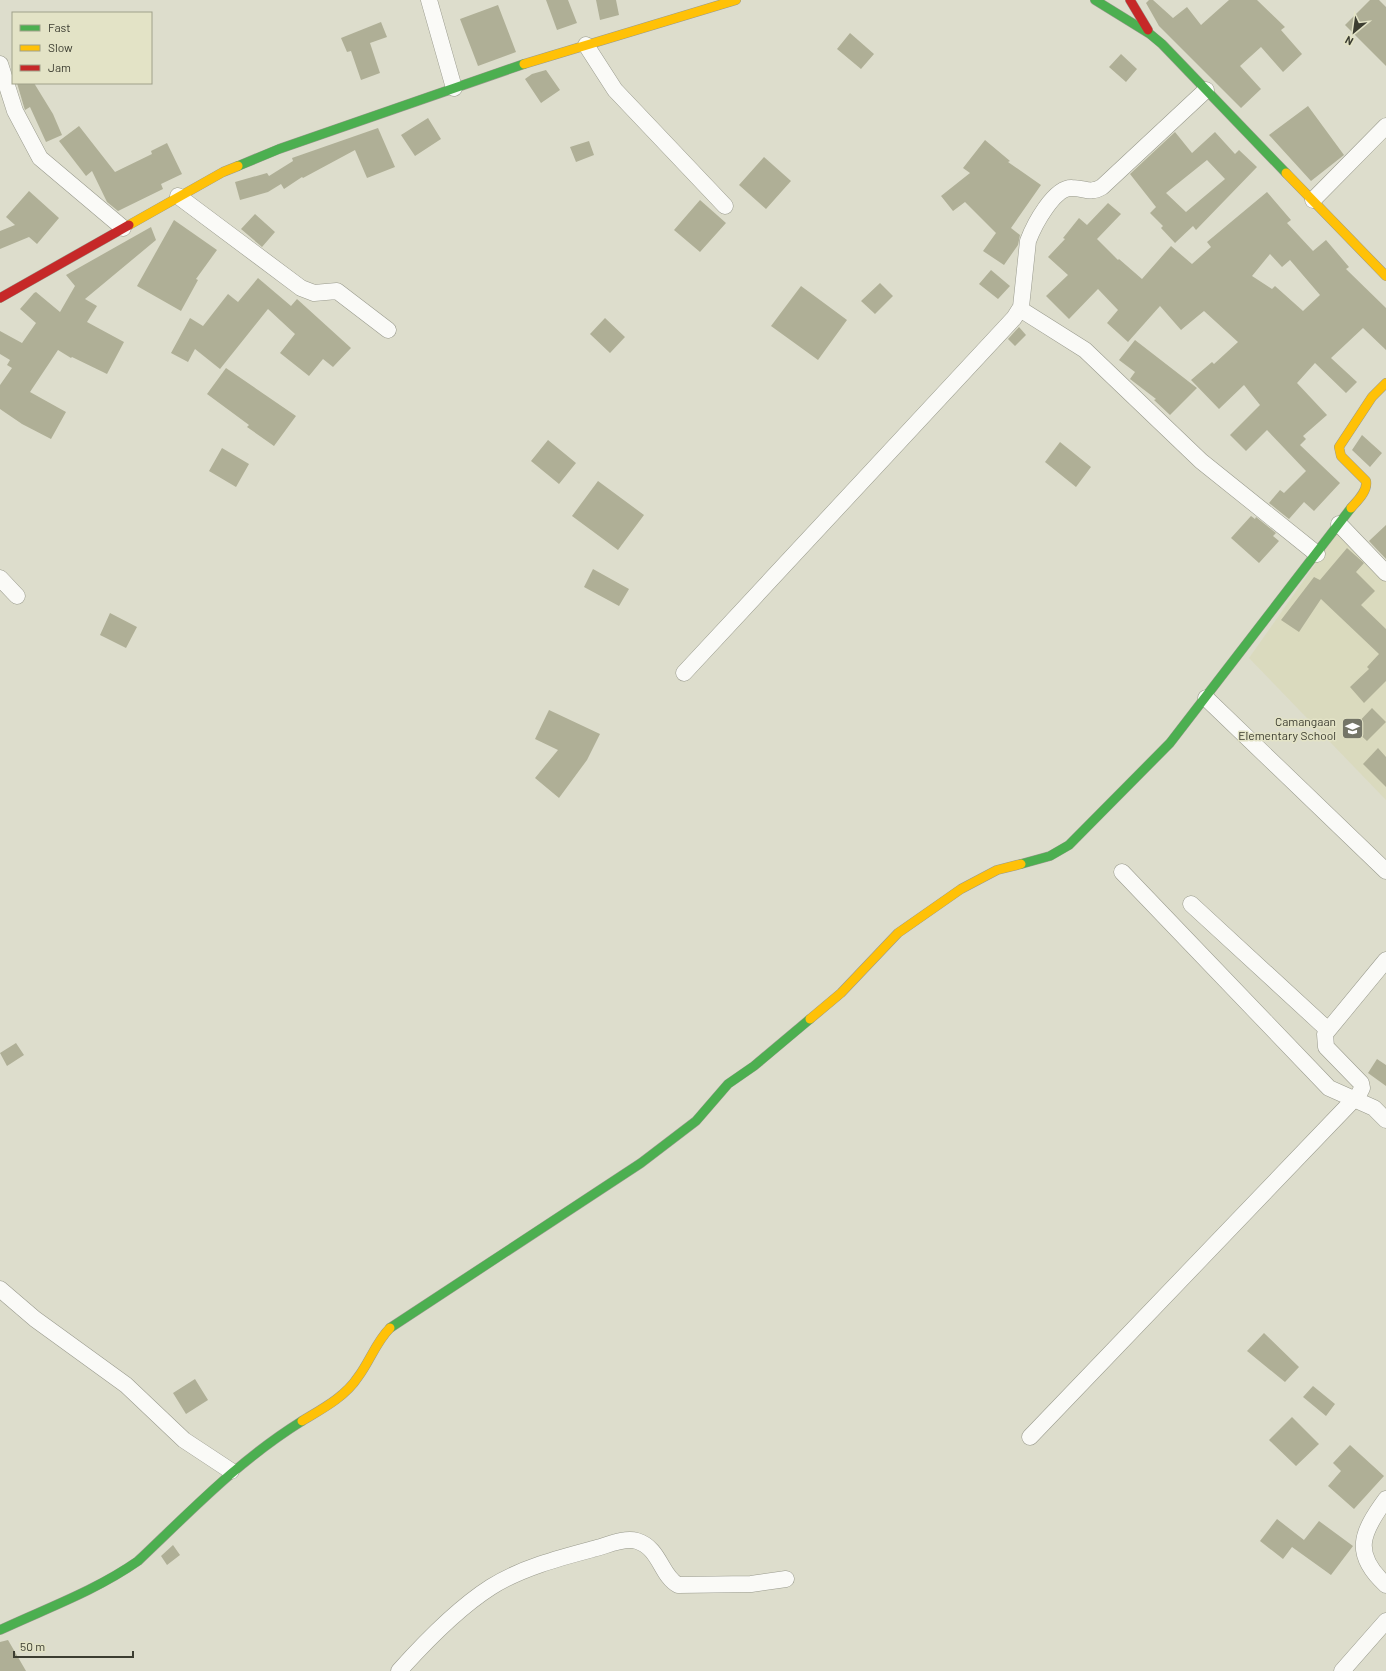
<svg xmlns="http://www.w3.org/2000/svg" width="1386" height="1671" font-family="Barlow,sans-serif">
<rect width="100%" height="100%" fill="#ddc"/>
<path fill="#dadabe" d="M 1340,529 L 1386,578 L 1386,800 L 1249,658 Z"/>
<path fill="#afaf96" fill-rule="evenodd" d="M 546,0 L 568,0 L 577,23 L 557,30 Z
M 596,0 L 616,0 L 619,15 L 600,20 Z
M 1149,0 L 1153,0 L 1173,18 L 1187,7 L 1201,25 L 1229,0 L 1257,0 L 1285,27 L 1281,30 L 1302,54 L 1283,72 L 1261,47 L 1240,66 L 1261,89 L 1241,108 L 1159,26 L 1146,3 Z
M 1370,0 L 1379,0 L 1386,7 L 1386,66 L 1345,25 Z
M 498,5 L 516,52 L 478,66 L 460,19 Z
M 381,22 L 387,37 L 370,43 L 380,73 L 361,80 L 351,51 L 347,52 L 341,38 Z
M 850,33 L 874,54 L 861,69 L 837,49 Z
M 1121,54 L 1137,69 L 1126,82 L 1109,67 Z
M 546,70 L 560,90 L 541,103 L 525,79 L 532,74 Z
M 17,83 L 34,83 L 53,114 L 62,135 L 46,142 L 30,107 L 25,110 L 24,107 Z
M 1308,106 L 1344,155 L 1311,181 L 1269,135 Z
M 428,118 L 441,139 L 415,156 L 401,135 Z
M 79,126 L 115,172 L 152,154 L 151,151 L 167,143 L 182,174 L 161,184 L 163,189 L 118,211 L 107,202 L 92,171 L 86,176 L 59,141 Z
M 378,128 L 395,167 L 367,178 L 355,150 L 303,178 L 302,177 L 284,189 L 281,184 L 268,192 L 240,200 L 235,182 L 267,173 L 269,176 L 293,161 L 292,158 Z
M 1175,132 L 1192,153 L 1215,132 L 1235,154 L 1239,150 L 1257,167 L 1196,230 L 1193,226 L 1175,243 L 1161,228 L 1163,226 L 1150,213 L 1156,207 L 1130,174 ZM 1207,160 L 1225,179 L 1186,212 L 1166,193 Z
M 985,140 L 1010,161 L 1008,162 L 1041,185 L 1011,228 L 1020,235 L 1018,245 L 1004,265 L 983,251 L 996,233 L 965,202 L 953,211 L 941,196 L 970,173 L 963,168 Z
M 589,141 L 594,155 L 576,162 L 570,147 Z
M 764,157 L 791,181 L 766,209 L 739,185 Z
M 29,191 L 59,218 L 37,244 L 29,237 L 0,249 L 0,231 L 15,225 L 6,217 Z
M 1267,192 L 1291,220 L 1287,223 L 1313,251 L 1326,240 L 1349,267 L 1346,269 L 1386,308 L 1386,350 L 1363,328 L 1331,358 L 1357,382 L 1346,393 L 1315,363 L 1297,383 L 1327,415 L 1303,436 L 1306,439 L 1300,445 L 1340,483 L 1314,511 L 1304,502 L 1289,519 L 1269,503 L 1280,490 L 1284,493 L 1306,471 L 1267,430 L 1246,451 L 1230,435 L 1260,405 L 1244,385 L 1219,409 L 1191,380 L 1212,362 L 1214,364 L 1238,342 L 1204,311 L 1181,330 L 1160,306 L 1128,342 L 1107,323 L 1118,310 L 1098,289 L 1069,319 L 1046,296 L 1068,275 L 1048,257 L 1065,239 L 1063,238 L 1079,218 L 1087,225 L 1108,203 L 1121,214 L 1097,239 L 1118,260 L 1119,259 L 1142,279 L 1171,246 L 1192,264 L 1211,247 L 1207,242 ZM 1270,254 L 1282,267 L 1290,260 L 1320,295 L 1303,311 L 1275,286 L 1272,289 L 1252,276 Z
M 700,200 L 726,223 L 700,252 L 674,230 Z
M 255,214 L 275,232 L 262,247 L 241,229 Z
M 174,220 L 217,250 L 196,279 L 198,280 L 181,311 L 137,286 Z
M 151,227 L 156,240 L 85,299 L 97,306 L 87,322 L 124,342 L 107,374 L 72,357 L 71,358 L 58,350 L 30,392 L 66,412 L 51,439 L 22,424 L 0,409 L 0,385 L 12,368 L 7,365 L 10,360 L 0,354 L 0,331 L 22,343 L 36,323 L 20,309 L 34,293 L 36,292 L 60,312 L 75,286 L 66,275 Z
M 991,270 L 1010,286 L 998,299 L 979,284 Z
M 258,278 L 291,306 L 297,299 L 351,348 L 333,367 L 323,359 L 309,376 L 280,353 L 295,334 L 268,309 L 220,369 L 195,349 L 188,362 L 171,353 L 190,318 L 203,326 L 228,294 L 238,302 Z
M 880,283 L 893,296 L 875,314 L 861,301 Z
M 801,286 L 847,320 L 818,360 L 771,326 Z
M 605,318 L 625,337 L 610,353 L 590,334 Z
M 1019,327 L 1026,335 L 1015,346 L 1008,339 Z
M 1135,340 L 1197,388 L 1170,415 L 1154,400 L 1156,399 L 1130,379 L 1135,372 L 1119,360 Z
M 226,368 L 296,416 L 274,446 L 247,427 L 249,425 L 207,394 Z
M 1362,435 L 1382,453 L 1370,467 L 1352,450 Z
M 548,440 L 576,463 L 559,484 L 531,461 Z
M 1060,442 L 1091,467 L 1076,487 L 1045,462 Z
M 222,448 L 249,464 L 236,487 L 209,471 Z
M 598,481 L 644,515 L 618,550 L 572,516 Z
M 1251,516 L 1255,519 L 1256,517 L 1276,533 L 1273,536 L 1279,541 L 1259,563 L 1231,538 Z
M 1386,525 L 1386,559 L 1369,541 Z
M 1347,548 L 1364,563 L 1356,572 L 1375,591 L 1361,605 L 1386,629 L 1386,681 L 1364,703 L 1350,687 L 1369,669 L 1367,667 L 1379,654 L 1321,599 L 1299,632 L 1281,620 L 1314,577 L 1320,580 Z
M 593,569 L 629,589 L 619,606 L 584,587 Z
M 110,613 L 137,627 L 126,648 L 100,635 Z
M 1372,708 L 1386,722 L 1367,741 L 1353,728 Z
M 549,710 L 600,734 L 587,760 L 559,798 L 535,778 L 558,750 L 535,739 Z
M 1378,748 L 1386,757 L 1386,787 L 1363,764 Z
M 16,1043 L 24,1055 L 7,1066 L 0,1053 Z
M 1377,1059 L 1386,1065 L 1386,1086 L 1368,1073 Z
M 1264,1333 L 1299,1367 L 1285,1382 L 1247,1351 Z
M 195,1379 L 208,1400 L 186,1414 L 173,1393 Z
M 1313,1386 L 1335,1404 L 1326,1416 L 1303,1397 Z
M 1292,1417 L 1319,1444 L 1296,1466 L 1269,1440 Z
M 1350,1445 L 1384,1476 L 1354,1509 L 1328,1486 L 1341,1471 L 1333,1463 Z
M 1277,1519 L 1304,1540 L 1319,1521 L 1353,1546 L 1331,1575 L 1292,1547 L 1283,1559 L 1260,1541 Z
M 173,1545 L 180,1555 L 167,1565 L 161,1556 Z
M 8,1640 L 26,1671 L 0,1671 L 0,1642 Z"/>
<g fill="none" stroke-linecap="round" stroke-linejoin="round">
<defs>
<path id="street" d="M 429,0 L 454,88
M 586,45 L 615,90 L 725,206
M 0,64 L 15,111 L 40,158 L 123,228
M 178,196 L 301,288 L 314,293 L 337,291 L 388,330
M 1313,200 L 1386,126
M 1020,309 L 1085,350 L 1201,461 L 1317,554
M 1339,524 L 1386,573
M 0,578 L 17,596
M 684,673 L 1014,318 L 1021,307 L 1028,241 C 1034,225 1054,187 1072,188 C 1085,188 1090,194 1102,187 L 1206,90
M 1206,698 L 1386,871
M 1122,872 L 1329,1088 L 1374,1108 L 1386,1120
M 1191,904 L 1328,1030
M 0,1289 L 35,1319 L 126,1385 L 184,1440 L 231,1471
M 1030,1437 L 1359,1094 L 1362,1088 L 1361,1083 L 1326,1047 L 1325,1034 L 1386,960
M 1386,1499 C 1361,1533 1352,1554 1386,1585
M 399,1671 C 425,1642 458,1608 491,1587 C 521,1568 559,1558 593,1549 C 606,1546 624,1537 637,1541 C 660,1548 661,1576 678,1585 L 751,1584 L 786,1579
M 1342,1671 L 1386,1621"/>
<path id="fast" d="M 1095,0 L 1150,34 L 1162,44 L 1286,173
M 238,166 L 279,149 L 524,64
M 1021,864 L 1050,856 L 1069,845 L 1170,743 L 1351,508
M 390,1328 L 641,1163 L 696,1121 L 728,1084 L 754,1066 L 810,1019
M 0,1630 C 47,1608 95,1591 138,1561 C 193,1509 238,1461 302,1421"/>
<path id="slow" d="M 524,64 L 736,0
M 1286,173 L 1386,276
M 129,225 L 223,172 L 238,166
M 1351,508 C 1357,501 1368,491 1366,481 L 1341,456 L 1339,447 L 1372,397 L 1386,383
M 810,1019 L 841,993 L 898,933 L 961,889 L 997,870 L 1021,864
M 302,1421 C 322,1409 345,1397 358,1377 C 370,1361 376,1342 390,1328"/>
<path id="jam" d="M 1130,0 L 1148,30
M 0,298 L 129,225"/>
</defs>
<use href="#street" stroke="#999a8d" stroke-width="17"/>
<use href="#fast" stroke="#999a8d" stroke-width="10"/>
<use href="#slow" stroke="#999a8d" stroke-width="10"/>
<use href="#jam" stroke="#999a8d" stroke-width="10"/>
<use href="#street" stroke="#fafaf7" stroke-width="16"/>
<use href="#fast" stroke="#4caf50" stroke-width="9"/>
<use href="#slow" stroke="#ffc107" stroke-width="9"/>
<use href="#jam" stroke="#c62828" stroke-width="9"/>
</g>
<defs>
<symbol id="school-square" viewBox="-11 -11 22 22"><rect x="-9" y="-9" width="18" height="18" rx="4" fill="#747567" stroke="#e3e3c6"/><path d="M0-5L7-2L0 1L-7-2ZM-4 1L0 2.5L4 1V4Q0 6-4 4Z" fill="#fff"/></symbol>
</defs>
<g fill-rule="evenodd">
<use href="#school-square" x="1340" y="716" width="25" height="25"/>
</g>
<g text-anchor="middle" stroke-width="3" stroke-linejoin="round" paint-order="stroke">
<g font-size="12" fill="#3c3d31" stroke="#e3e3c6" text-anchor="end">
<text x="1336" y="726">Camangaan<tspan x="1336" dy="14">Elementary School</tspan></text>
</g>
</g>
<rect x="12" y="12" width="140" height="72" fill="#e3e3c6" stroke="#a0a18a"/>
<rect x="20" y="25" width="20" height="6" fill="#4caf50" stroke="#a0a18a"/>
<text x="48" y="32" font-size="12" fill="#3c3d31">Fast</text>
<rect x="20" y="45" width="20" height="6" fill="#ffc107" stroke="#a0a18a"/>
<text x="48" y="52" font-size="12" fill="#3c3d31">Slow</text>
<rect x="20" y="65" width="20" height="6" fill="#c62828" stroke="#a0a18a"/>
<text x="48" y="72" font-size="12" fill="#3c3d31">Jam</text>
<g transform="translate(1354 32) rotate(209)" stroke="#e3e3c6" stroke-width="3" paint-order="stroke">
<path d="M0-3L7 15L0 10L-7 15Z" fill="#3c3d31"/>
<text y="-6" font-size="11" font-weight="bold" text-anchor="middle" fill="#3c3d31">N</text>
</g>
<path d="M14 1651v6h119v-6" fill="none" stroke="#3c3d31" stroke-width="2"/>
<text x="20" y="1651" font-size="12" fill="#3c3d31" stroke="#e3e3c6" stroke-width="3" paint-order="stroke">50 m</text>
</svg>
